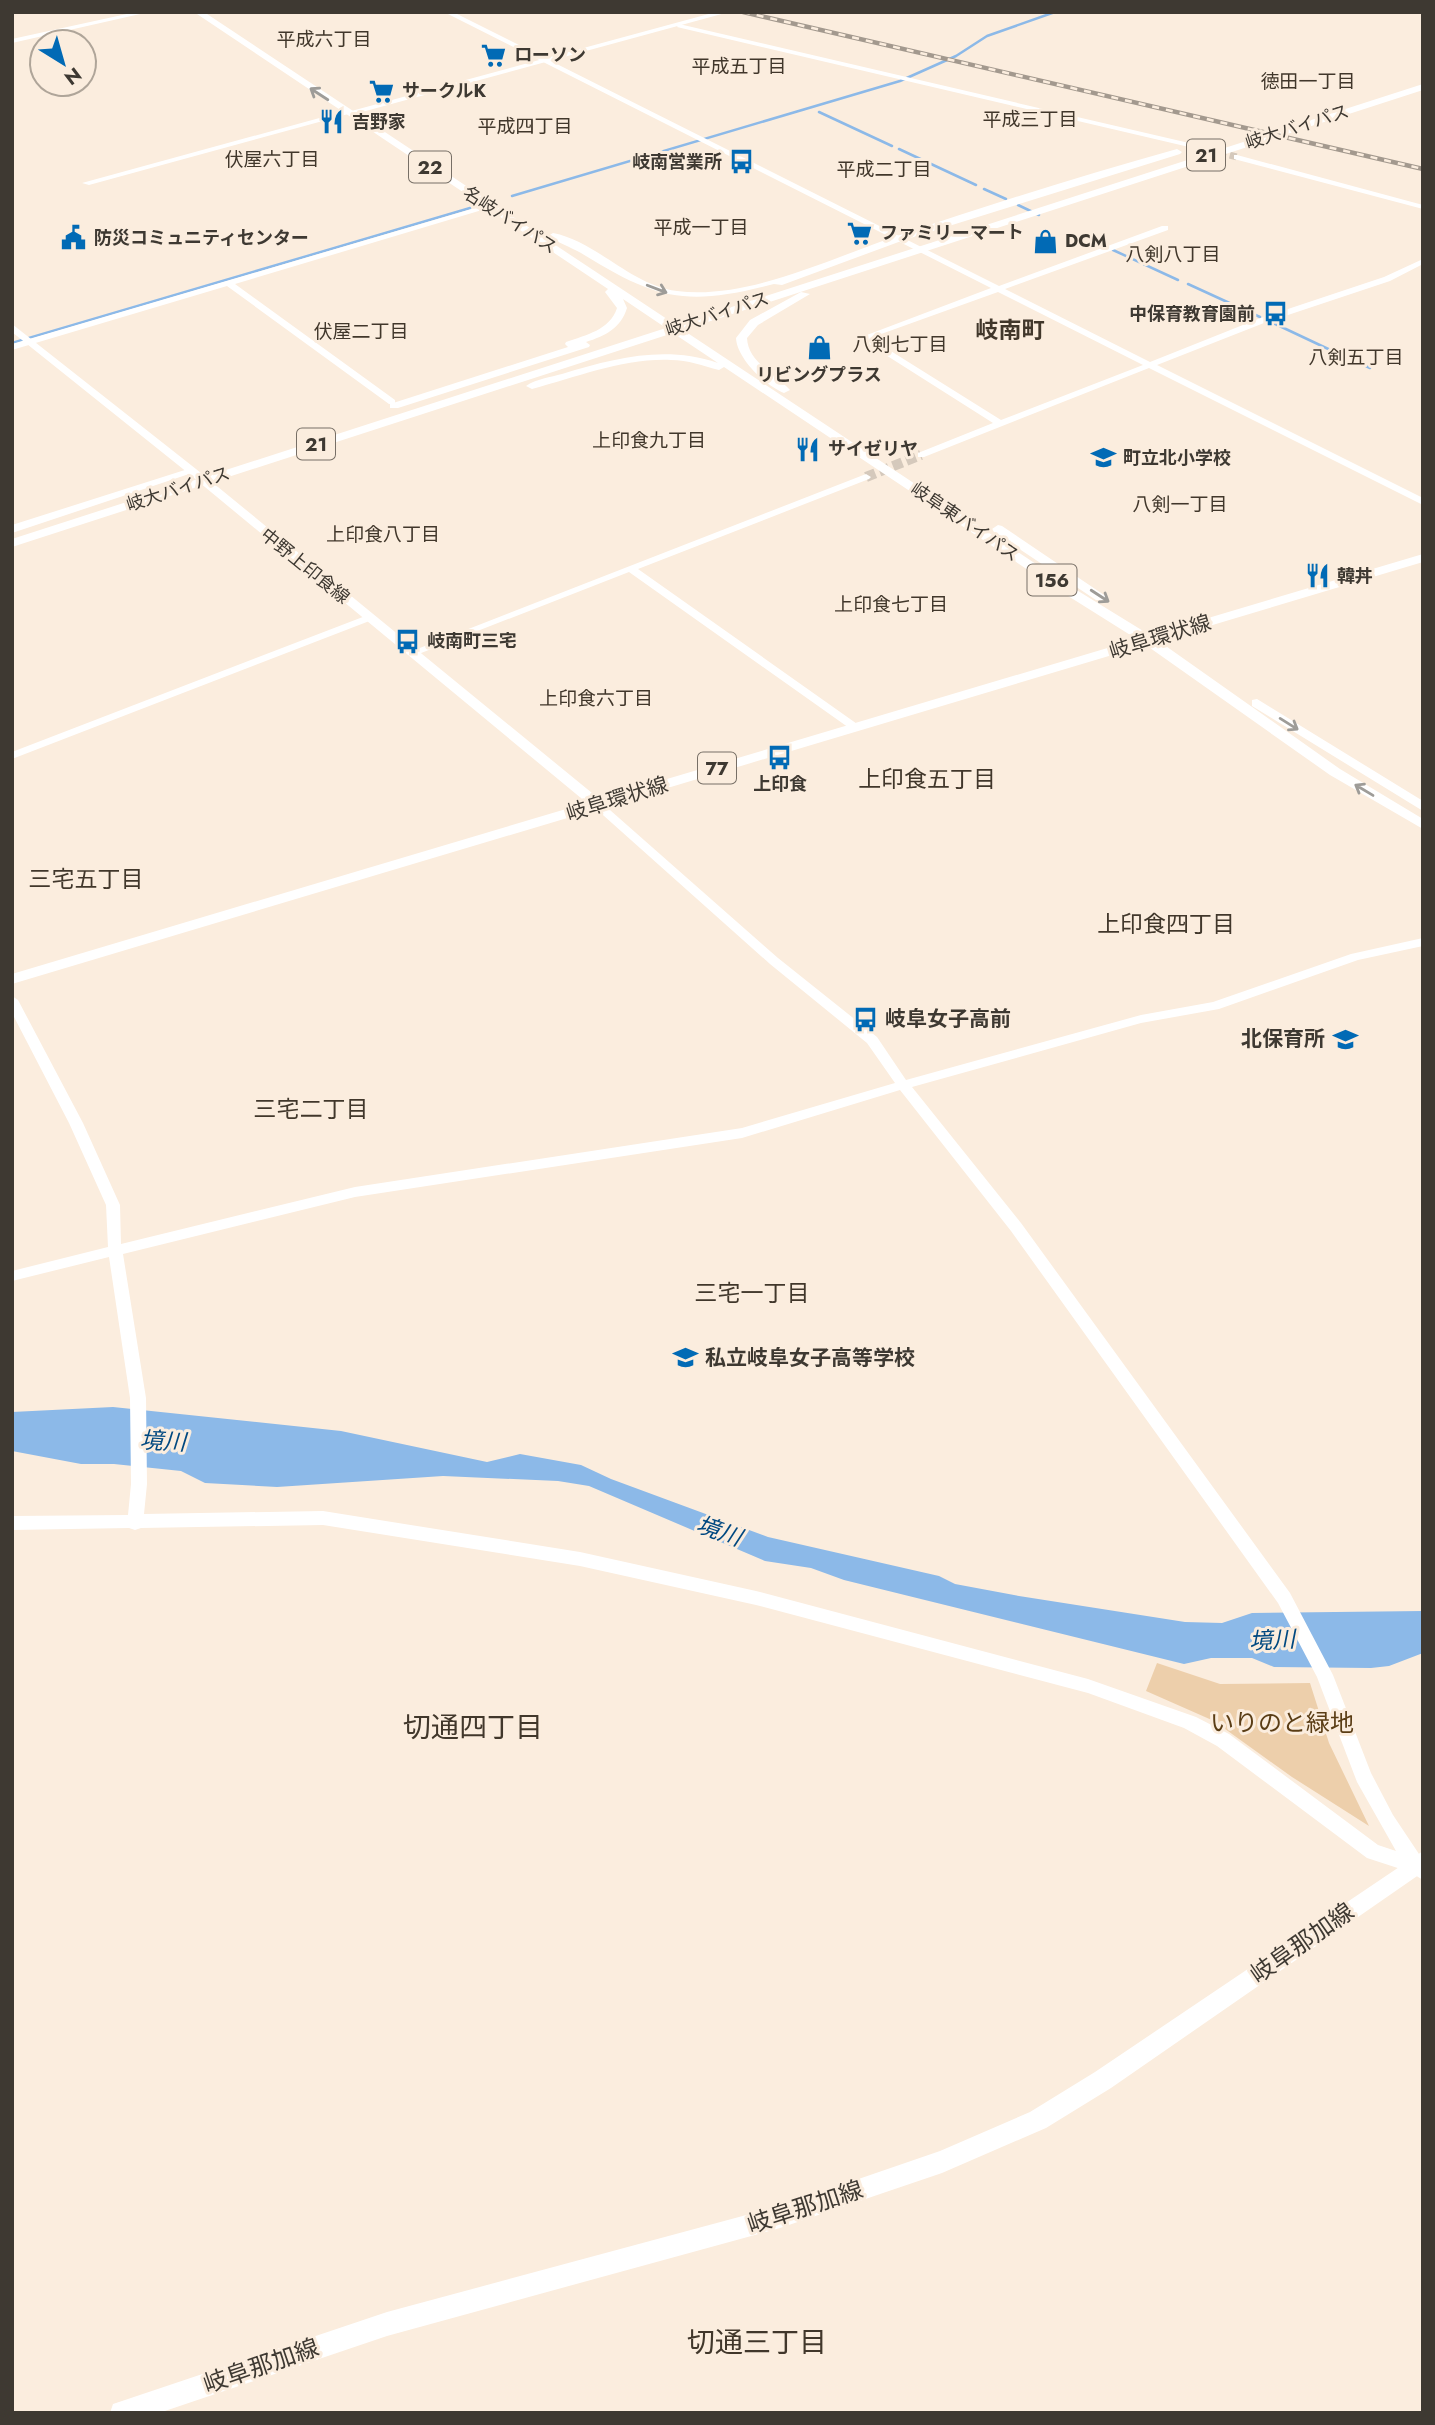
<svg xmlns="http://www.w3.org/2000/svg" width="1435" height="2425" font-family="Jost,'Noto Sans JP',sans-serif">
<rect width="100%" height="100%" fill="#fbedde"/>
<path fill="#edcfab" d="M 1157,1663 L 1220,1684 L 1310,1683 L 1329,1743 L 1369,1826 L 1292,1777 L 1214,1721 L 1146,1691 Z"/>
<path fill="#8cb9e8" d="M 113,1407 L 341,1431 L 487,1462 L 520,1454 L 581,1465 L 611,1479 L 768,1537 L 939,1576 L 955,1584 L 1019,1596 L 1185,1622 L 1222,1623 L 1252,1613 L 1423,1611 L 1423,1653 L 1389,1666 L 1371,1668 L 1274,1667 L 1252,1658 L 1211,1658 L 1184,1664 L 844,1580 L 811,1568 L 765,1561 L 589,1486 L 558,1481 L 443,1476 L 277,1487 L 205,1483 L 181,1471 L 114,1464 L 81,1464 L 12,1451 L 12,1412 Z"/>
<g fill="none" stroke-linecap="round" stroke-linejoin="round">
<path stroke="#8cb9e8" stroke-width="2.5" d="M 819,112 L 892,146
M 899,149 L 976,185
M 984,189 L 1006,199
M 512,196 L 900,81 L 956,56 L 987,36 L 1055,12
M 1018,205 L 1039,215
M 1113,250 L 1178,280
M 1188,284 L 1260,317
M 1271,322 L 1341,355
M 12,343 L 470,208
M 1351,359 L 1370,368"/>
<path stroke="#d5c9bc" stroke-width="7" stroke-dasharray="7 3.5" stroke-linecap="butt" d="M 1189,145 L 1237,157"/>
<path stroke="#d5c9bc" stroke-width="10" stroke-dasharray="10 4.5" stroke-linecap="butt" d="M 866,477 L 921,455"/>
<path fill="#fff" fill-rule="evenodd" d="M 136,12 L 149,12 L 12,43 L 12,39 Z
M 444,12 L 453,12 L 999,286 L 1162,226 L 1168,226 L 1168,230 L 1005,289 L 1150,362 L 1258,319 L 1384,277 L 1423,259 L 1423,264 L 1390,281 L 1264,323 L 1157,365 L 1423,498 L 1423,505 L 1149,368 L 924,457 L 918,457 L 918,453 L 993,423 L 859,338 L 991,288 ZM 998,292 L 1143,365 L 1001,420 L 870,338 Z
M 679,24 L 1189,143 L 1193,145 L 1189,147 L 677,27 Z
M 345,111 L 352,113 L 89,185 L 82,183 Z
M 1237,155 L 1423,205 L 1423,209 L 1234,159 L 1234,155 Z
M 475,208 L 482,210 L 235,284 L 395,400 L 395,404 L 389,404 L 227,286 L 12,350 L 12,344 Z
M 866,474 L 871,477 L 869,479 L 638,569 L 860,726 L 860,730 L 852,730 L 629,572 L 416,655 L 408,655 L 407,653 Z
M 368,615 L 372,616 L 372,620 L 12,759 L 12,752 Z
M 598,802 L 602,803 L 778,958 L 877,1037 L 906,1080 L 1141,1015 L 1213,1002 L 1351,954 L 1423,938 L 1423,946 L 1358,960 L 1219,1009 L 1141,1023 L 912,1087 L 1021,1223 L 1290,1593 L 1333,1675 L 1371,1773 L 1393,1815 L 1423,1860 L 1423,1880 L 1410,1872 L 1367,1858 L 1217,1746 L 1184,1728 L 1088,1693 L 756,1605 L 580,1566 L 323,1525 L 141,1528 L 135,1530 L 129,1528 L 12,1530 L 12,1516 L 128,1515 L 131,1484 L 130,1398 L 109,1257 L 12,1281 L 12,1271 L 108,1247 L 106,1205 L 69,1123 L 12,1013 L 12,996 L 18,1000 L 83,1123 L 120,1205 L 121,1244 L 355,1187 L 742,1128 L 895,1083 L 867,1043 L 770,964 L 594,807 L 594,803 ZM 900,1090 L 1011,1231 L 1278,1603 L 1317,1677 L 1357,1782 L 1396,1851 L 1378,1845 L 1229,1734 L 1196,1717 L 1088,1679 L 756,1591 L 580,1552 L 323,1511 L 144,1514 L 147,1484 L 146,1398 L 123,1254 L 355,1197 L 742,1138 Z"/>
<path fill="#fff" fill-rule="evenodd" d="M 716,12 L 729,12 L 351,115 L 344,113 Z
M 12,324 L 196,469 L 603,802 L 603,808 L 593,808 L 188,473 L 12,332 Z
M 1423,1851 L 1423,1872 L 1111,2088 L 1046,2128 L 942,2173 L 780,2228 L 387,2336 L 159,2413 L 110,2413 L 113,2404 L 122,2401 L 387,2312 L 780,2206 L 940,2151 L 1030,2112 L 1095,2072 Z"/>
<path fill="#fff" fill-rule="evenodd" d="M 1423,554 L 1423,562 L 12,984 L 12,974 Z"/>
<path fill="#fff" fill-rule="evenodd" d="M 194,12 L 204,12 L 676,325 L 1423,84 L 1423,90 L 683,330 L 1057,578 L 1153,637 L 1340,769 L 1423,819 L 1423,829 L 1330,775 L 1143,643 L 1049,584 L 724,367 L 719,370 C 703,366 688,360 671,360 C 623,358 578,377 532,389 L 526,386 C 536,379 551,377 562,374 C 615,358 665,345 718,363 L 673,333 L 12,547 L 12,539 L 666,328 L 623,299 L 627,308 C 621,328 605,336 586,342 L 590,345 L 589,347 L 398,408 L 390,408 L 390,404 L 568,347 L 565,344 L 566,342 C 586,335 610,330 617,308 L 605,292 L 608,289 Z
M 1177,149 L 1182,152 L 1180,154 L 904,240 L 782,285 L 774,284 C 686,307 657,300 581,253 C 570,247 557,242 548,236 L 553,233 C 598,242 630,285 677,291 C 748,300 831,258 897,236 C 989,205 1083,175 1177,149 Z
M 801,292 L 810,294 L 758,325 L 747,338 C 748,362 775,374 790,390 L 784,393 C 766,386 737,359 736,338 L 750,320 Z
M 188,469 L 198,471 L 12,533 L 12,525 Z
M 998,525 L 1002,526 L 1107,597 L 1106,600 L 1096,600 L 994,532 L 992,529 Z
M 1257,699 L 1423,801 L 1423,811 L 1252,706 L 1252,700 Z"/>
<defs>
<path id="rail" d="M 743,12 L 1423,169"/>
</defs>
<use href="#rail" stroke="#a3998e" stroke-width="4.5"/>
<use href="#rail" stroke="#fbedde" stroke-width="2.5" stroke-dasharray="7" stroke-linecap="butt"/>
</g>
<defs><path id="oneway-shaft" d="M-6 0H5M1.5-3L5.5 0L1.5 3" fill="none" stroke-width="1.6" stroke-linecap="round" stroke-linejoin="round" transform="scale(1.75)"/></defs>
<g stroke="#9e9c98">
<use href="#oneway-shaft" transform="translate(319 94) rotate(-147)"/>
<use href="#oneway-shaft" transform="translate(657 289) rotate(21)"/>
<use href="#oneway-shaft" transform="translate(1100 596) rotate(33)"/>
<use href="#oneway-shaft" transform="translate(1289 724) rotate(32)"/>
<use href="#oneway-shaft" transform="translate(1364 790) rotate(-149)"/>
</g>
<defs>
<symbol id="supermarket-bare" viewBox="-9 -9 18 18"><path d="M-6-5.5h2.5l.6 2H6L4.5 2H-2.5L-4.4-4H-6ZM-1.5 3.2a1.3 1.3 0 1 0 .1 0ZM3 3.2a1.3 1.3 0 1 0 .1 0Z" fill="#016ab5" stroke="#fbedde" stroke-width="2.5" paint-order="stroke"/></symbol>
<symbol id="restaurant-bare" viewBox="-9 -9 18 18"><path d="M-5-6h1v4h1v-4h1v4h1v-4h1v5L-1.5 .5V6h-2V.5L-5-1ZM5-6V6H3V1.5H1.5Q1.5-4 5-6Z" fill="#016ab5" stroke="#fbedde" stroke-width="2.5" paint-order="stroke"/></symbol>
<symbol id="bus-bare" viewBox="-9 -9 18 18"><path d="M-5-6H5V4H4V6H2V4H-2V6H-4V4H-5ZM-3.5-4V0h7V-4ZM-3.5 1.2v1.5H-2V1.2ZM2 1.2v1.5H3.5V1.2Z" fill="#016ab5" stroke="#fbedde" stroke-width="2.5" paint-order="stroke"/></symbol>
<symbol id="civic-bare" viewBox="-9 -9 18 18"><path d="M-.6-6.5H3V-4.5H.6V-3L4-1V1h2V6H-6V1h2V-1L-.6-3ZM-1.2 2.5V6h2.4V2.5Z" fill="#016ab5" stroke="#fbedde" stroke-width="2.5" paint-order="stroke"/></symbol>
<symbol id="shop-bare" viewBox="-9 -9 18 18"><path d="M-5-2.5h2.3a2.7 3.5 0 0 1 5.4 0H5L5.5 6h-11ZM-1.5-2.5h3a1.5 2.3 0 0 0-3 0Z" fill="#016ab5" stroke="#fbedde" stroke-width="2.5" paint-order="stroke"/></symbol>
<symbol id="school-bare" viewBox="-9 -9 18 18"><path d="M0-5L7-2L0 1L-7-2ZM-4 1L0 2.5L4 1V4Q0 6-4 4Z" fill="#016ab5" stroke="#fbedde" stroke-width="2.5" paint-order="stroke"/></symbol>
</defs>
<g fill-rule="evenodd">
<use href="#supermarket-bare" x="476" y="38" width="35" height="35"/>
<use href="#supermarket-bare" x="364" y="74" width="35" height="35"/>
<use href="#restaurant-bare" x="314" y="104" width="35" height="35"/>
<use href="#bus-bare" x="724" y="144" width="35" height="35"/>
<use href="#supermarket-bare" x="842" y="216" width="35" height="35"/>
<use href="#civic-bare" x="56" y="220" width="35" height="35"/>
<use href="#shop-bare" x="1028" y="224" width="35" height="35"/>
<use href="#bus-bare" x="1258" y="296" width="35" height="35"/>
<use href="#shop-bare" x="802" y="330" width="35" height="35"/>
<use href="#restaurant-bare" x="790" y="432" width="35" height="35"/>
<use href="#school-bare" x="1086" y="440" width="35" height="35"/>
<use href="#restaurant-bare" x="1300" y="558" width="35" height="35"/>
<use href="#bus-bare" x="390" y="624" width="35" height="35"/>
<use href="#bus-bare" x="762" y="740" width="35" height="35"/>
<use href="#bus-bare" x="848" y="1002" width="35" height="35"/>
<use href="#school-bare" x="1328" y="1022" width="35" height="35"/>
<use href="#school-bare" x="668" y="1340" width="35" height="35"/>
</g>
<g text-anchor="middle" stroke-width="6" stroke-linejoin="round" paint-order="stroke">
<g font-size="18" font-weight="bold" fill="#3e3932" stroke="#fbedde" text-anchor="start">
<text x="514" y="61">ローソン</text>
<text x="402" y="97">サークルK</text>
<text x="352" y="128">吉野家</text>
<text x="722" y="168" text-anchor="end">岐南営業所</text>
<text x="880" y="239">ファミリーマート</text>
<text x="94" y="244">防災コミュニティセンター</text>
<text x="1065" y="247">DCM</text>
<text x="1255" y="320" text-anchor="end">中保育教育園前</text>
<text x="819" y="381" text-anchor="middle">リビングプラス</text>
<text x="828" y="455">サイゼリヤ</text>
<text x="1123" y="464">町立北小学校</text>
<text x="1337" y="582">韓丼</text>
<text x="427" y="647">岐南町三宅</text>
<text x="780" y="790" text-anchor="middle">上印食</text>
</g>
<g font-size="18" fill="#3e3932" stroke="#fbedde">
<text transform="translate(1297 127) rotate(-18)" y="6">岐大バイパス</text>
<text transform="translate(510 220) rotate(33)" y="6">名岐バイパス</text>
<text transform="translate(717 314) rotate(-18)" y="6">岐大バイパス</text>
<text transform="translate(178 489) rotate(-18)" y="6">岐大バイパス</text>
<text transform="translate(965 522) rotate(34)" y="6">岐阜東バイパス</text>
<text transform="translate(305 566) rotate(39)" y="6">中野上印食線</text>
</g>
<g font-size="19" fill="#41372b" stroke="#fbedde">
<text x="324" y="46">平成六丁目</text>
<text x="739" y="73">平成五丁目</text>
<text x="1308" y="88">徳田一丁目</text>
<text x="1030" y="126">平成三丁目</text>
<text x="525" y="133">平成四丁目</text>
<text x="272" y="166">伏屋六丁目</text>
<text x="884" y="176">平成二丁目</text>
<text x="701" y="234">平成一丁目</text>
<text x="1173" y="261">八剣八丁目</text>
<text x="361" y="338">伏屋二丁目</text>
<text x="900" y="351">八剣七丁目</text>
<text x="1356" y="364">八剣五丁目</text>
<text x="649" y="447">上印食九丁目</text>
<text x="1180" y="511">八剣一丁目</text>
<text x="383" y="541">上印食八丁目</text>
<text x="891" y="611">上印食七丁目</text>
<text x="596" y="705">上印食六丁目</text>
</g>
<g fill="#fbedde" stroke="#776f66" stroke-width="2">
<rect x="1187" y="139.5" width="38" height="31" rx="5"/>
<rect x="409" y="151.5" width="42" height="31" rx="5"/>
<rect x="297" y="428.5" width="38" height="31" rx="5"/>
<rect x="1027.5" y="564.5" width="49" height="31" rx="5"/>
<rect x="698" y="752.5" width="38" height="31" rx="5"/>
</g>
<g font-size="19" font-weight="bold" fill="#3e3932">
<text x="1206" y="162">21</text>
<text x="430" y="174">22</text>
<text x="316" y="451">21</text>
<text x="1052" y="587">156</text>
<text x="717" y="775">77</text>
</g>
<g font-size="21" fill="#3e3932" stroke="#fbedde">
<text transform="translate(1160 637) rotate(-17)" y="7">岐阜環状線</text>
<text transform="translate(617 799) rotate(-17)" y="7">岐阜環状線</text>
</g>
<g font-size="21" font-weight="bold" fill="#3e3932" stroke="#fbedde" text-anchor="start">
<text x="885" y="1026">岐阜女子高前</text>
<text x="1325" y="1046" text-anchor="end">北保育所</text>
<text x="705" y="1365">私立岐阜女子高等学校</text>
</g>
<g font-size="23" font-weight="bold" fill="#41372b" stroke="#fbedde">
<text x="1010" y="338">岐南町</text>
</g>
<g font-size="23" fill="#41372b" stroke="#fbedde">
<text x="927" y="787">上印食五丁目</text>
<text x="86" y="887">三宅五丁目</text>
<text x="1166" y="932">上印食四丁目</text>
<text x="311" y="1117">三宅二丁目</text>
<text x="752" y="1301">三宅一丁目</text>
</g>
<g font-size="23" font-style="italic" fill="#004880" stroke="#fbedde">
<text transform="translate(163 1441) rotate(3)" y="8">境川</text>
<text transform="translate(719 1531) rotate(19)" y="8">境川</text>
<text transform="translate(1272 1640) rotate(-3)" y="8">境川</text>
</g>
<g font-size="24" fill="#5a3d15" stroke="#fbedde">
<text x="1282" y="1731">いりのと緑地</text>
</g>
<g font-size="24" fill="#3e3932" stroke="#fbedde">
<text transform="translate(1302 1943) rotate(-35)" y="8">岐阜那加線</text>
<text transform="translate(805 2207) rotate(-18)" y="8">岐阜那加線</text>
<text transform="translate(261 2366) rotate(-19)" y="8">岐阜那加線</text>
</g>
<g font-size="28" fill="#41372b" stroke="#fbedde">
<text x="473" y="1737">切通四丁目</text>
<text x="757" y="2352">切通三丁目</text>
</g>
</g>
<rect width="1435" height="2425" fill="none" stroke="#3e3932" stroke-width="28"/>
<g transform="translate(63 63) rotate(143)"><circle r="33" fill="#fbedde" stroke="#afa599" stroke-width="2"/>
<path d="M0-5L12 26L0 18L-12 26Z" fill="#016ab5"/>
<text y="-10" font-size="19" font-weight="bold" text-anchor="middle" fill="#3e3932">N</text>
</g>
</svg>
